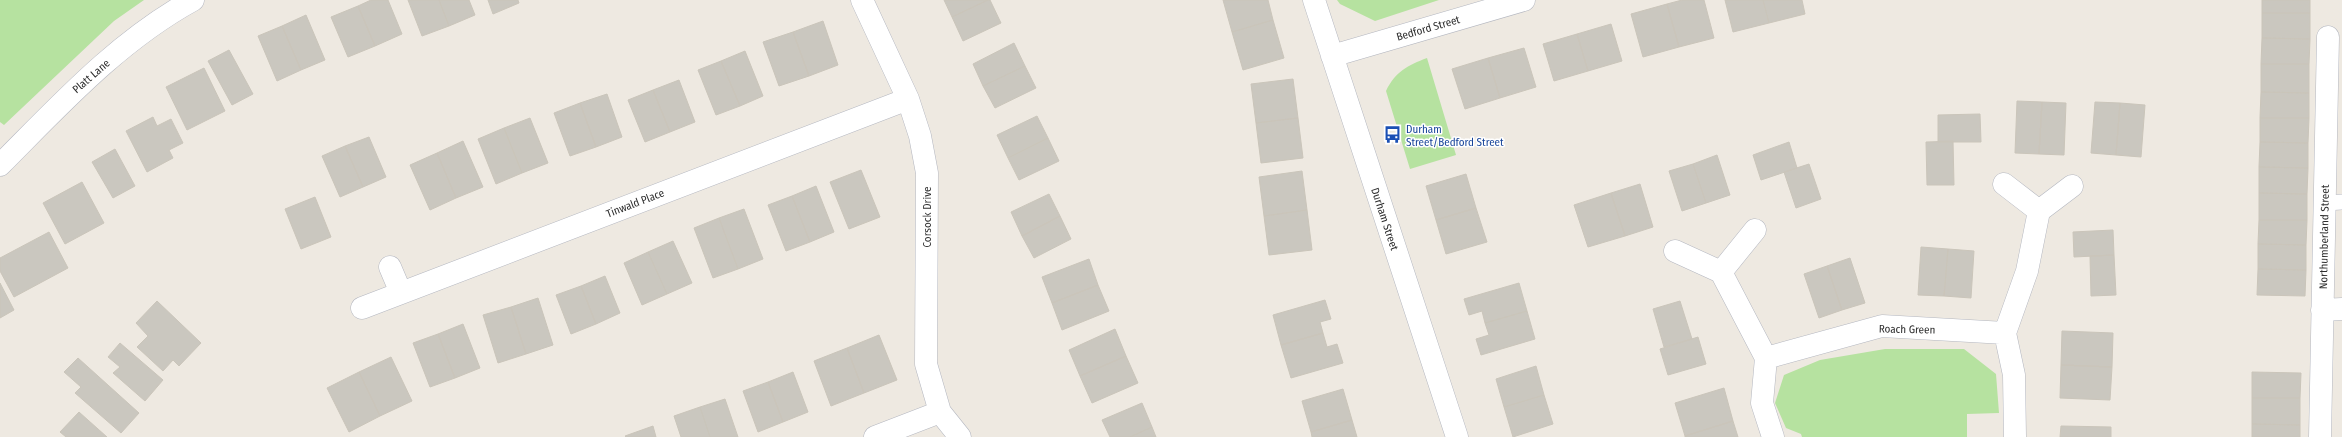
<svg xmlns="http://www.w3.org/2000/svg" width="2342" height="437" font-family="'Fira Sans Condensed',sans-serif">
<rect width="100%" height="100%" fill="#eee9e1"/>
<path fill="#b6e2a0" d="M 0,0 L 144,0 L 114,21 L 4,125 L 0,122 Z
M 1337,0 L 1439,0 L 1375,21 L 1340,4 Z
M 1427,58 L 1456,155 L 1410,169 L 1386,91 C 1395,72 1408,65 1427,58 Z
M 1885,349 L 1964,349 L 1996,374 L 1999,413 L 1967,414 L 1967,437 L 1802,437 L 1801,434 L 1786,428 L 1775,403 L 1784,375 L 1820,360 Z"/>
<path fill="#cac7bf" stroke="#cac5ba" d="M 371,0 L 388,0 L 402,34 L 375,46 L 358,6 Z
M 408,0 L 439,0 L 449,26 L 422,36 Z
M 439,0 L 469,0 L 475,15 L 449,26 Z
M 488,0 L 518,0 L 519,3 L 493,14 Z
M 944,0 L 988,0 L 952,17 Z
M 988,0 L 990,0 L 1001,23 L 963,41 L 952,17 Z
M 1223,0 L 1268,0 L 1273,20 L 1232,32 Z
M 1682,0 L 1704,0 L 1714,38 L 1679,47 L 1667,4 Z
M 1725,0 L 1763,0 L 1769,23 L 1733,32 Z
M 1763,0 L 1802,0 L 1805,14 L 1769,23 Z
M 2262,0 L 2310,0 L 2310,13 L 2262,13 Z
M 1667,4 L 1679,47 L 1643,57 L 1631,14 Z
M 358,6 L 375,46 L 348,57 L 331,17 Z
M 2262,13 L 2310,13 L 2310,39 L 2262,38 Z
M 306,15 L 325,60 L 301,70 L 282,26 Z
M 1273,20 L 1284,58 L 1243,70 L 1232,32 Z
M 823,21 L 838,65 L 809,76 L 793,32 Z
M 1611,24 L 1622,61 L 1588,71 L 1577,34 Z
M 282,26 L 301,70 L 277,81 L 258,36 Z
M 793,32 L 809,76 L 779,86 L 763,42 Z
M 1577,34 L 1588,71 L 1554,81 L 1543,44 Z
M 2262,38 L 2310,39 L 2309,64 L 2261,64 Z
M 1014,43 L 1025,66 L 983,86 L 973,64 Z
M 1524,48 L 1536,87 L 1500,98 L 1488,58 Z
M 229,50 L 253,94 L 232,105 L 208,61 Z
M 745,51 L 763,96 L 740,106 L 721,61 Z
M 1488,58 L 1500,98 L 1465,109 L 1452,69 Z
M 721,61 L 740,106 L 716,115 L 698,70 Z
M 2261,64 L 2309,64 L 2309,93 L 2261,92 Z
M 1025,66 L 1036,88 L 995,108 L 983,86 Z
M 204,68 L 225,111 L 187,130 L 166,87 Z
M 1293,79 L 1298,118 L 1256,123 L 1251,84 Z
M 679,80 L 695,122 L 670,132 L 653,90 Z
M 653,90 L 670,132 L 645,142 L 628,100 Z
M 2261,92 L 2309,93 L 2309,118 L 2260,118 Z
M 607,94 L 622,137 L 596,147 L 580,103 Z
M 2017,101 L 2042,102 L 2039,154 L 2015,153 Z
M 2042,102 L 2066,103 L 2064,155 L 2039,154 Z
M 2095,102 L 2120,103 L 2116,155 L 2091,153 Z
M 580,103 L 596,147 L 570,156 L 554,113 Z
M 2120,103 L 2145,105 L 2141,157 L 2116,155 Z
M 1980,114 L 1981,142 L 1938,142 L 1938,115 Z
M 1037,116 L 1048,138 L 1008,158 L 997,135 Z
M 153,117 L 157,126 L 171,119 L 183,143 L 169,150 L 173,158 L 147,172 L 126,131 Z
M 530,118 L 548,163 L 522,173 L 504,128 Z
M 1298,118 L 1303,158 L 1261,163 L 1256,123 Z
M 2260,118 L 2309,118 L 2308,143 L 2260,142 Z
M 504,128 L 522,173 L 496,184 L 478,139 Z
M 369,137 L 386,177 L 363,187 L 345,146 Z
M 1048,138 L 1059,161 L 1019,180 L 1008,158 Z
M 463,141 L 483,187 L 456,198 L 437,153 Z
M 1953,141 L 1954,185 L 1927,185 L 1926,142 Z
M 1789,142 L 1797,168 L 1761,180 L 1753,155 Z
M 2260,142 L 2308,143 L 2308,168 L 2259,167 Z
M 345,146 L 363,187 L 340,197 L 322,156 Z
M 115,149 L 135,186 L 113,198 L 92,162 Z
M 437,153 L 456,198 L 430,210 L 410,165 Z
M 1717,155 L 1730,195 L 1706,203 L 1693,164 Z
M 1693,164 L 1706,203 L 1682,211 L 1669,171 Z
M 1809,164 L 1821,199 L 1796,208 L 1784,172 Z
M 2259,167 L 2308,168 L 2307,194 L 2259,193 Z
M 861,170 L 880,217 L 849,229 L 830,182 Z
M 1302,171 L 1307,210 L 1264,216 L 1259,177 Z
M 1466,174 L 1476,208 L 1436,220 L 1426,186 Z
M 82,182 L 104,223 L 65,244 L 43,203 Z
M 1640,184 L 1653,227 L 1625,236 L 1611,193 Z
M 816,186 L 834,232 L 810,242 L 792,196 Z
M 1611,193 L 1625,236 L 1588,247 L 1574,205 Z
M 2259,193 L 2307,194 L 2307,220 L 2259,220 Z
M 1049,194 L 1060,216 L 1022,236 L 1011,212 Z
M 792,196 L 810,242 L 786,251 L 768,205 Z
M 315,197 L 331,237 L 301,249 L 285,209 Z
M 1476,208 L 1487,242 L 1446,254 L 1436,220 Z
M 744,209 L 763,259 L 738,269 L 719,218 Z
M 1307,210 L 1312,250 L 1269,255 L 1264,216 Z
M 1060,216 L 1071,239 L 1034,258 L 1022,236 Z
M 719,218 L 738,269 L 713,278 L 694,228 Z
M 2259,220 L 2307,220 L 2306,245 L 2258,244 Z
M 2113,230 L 2114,255 L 2074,257 L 2073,232 Z
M 49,232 L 68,268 L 14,297 L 0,271 L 0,258 Z
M 673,241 L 692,283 L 667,294 L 648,252 Z
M 2258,244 L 2306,245 L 2306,270 L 2258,269 Z
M 1921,247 L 1948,249 L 1944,296 L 1918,295 Z
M 1948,249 L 1974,251 L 1971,298 L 1944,296 Z
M 648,252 L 667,294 L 642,305 L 624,263 Z
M 2114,255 L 2116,295 L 2091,296 L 2090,256 Z
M 1850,258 L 1865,303 L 1842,310 L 1827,266 Z
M 1089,259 L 1098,285 L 1052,303 L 1042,277 Z
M 1827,266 L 1842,310 L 1819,318 L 1804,274 Z
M 2258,269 L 2306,270 L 2305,296 L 2257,295 Z
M 605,276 L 620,313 L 596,324 L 581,286 Z
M 0,283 L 14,310 L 0,318 Z
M 1519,283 L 1527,311 L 1485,323 L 1482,311 L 1469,315 L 1464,299 Z
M 1098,285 L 1109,311 L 1062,330 L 1052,303 Z
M 581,286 L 596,324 L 571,334 L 556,295 Z
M 538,298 L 553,345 L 526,354 L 511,307 Z
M 1325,300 L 1331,319 L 1320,322 L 1323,333 L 1281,345 L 1273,315 Z
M 157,301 L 201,343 L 179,366 L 173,360 L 163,371 L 137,347 L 148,336 L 136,323 Z
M 1680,301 L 1692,339 L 1664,347 L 1653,309 Z
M 511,307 L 526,354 L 498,363 L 483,315 Z
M 1527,311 L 1535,339 L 1481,355 L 1476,339 L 1489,335 L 1485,323 Z
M 463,324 L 480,368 L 455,378 L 438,334 Z
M 1115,329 L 1126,356 L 1080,376 L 1069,350 Z
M 2062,331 L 2113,333 L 2112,367 L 2061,365 Z
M 1323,333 L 1327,347 L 1337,344 L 1343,363 L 1291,378 L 1281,345 Z
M 438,334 L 455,378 L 430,387 L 413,343 Z
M 879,335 L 897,380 L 864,393 L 847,348 Z
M 1698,337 L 1706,364 L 1668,375 L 1660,349 Z
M 120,343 L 163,380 L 145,401 L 113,373 L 120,367 L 108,357 Z
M 847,348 L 864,393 L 831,406 L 814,361 Z
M 1126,356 L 1138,383 L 1092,403 L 1080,376 Z
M 391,357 L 412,401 L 380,416 L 359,372 Z
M 78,358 L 139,413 L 121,433 L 75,393 L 81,387 L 64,372 Z
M 2061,365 L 2112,367 L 2110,400 L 2060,398 Z
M 1536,366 L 1544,395 L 1504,407 L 1496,379 Z
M 359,372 L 380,416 L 349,432 L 327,388 Z
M 793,372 L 808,412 L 783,422 L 768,382 Z
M 2252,372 L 2301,373 L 2300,398 L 2252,398 Z
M 768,382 L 783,422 L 758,432 L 743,391 Z
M 1724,388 L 1733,421 L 1685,436 L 1675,403 Z
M 1343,389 L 1352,420 L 1311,432 L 1302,401 Z
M 1544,395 L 1553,424 L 1513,437 L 1504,407 Z
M 2252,398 L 2300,398 L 2300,425 L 2252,424 Z
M 725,399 L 738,437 L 710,437 L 700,407 Z
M 1142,403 L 1152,427 L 1130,437 L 1110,437 L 1102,420 Z
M 700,407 L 710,437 L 681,437 L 674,416 Z
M 79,412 L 107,437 L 66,437 L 60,432 Z
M 1352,420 L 1357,437 L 1312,437 L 1311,432 Z
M 1733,421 L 1738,437 L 1685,437 L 1685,436 Z
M 2252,424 L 2300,425 L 2300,437 L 2252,437 Z
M 653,426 L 656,437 L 626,437 L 625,436 Z
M 2061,426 L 2111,427 L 2111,437 L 2060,437 Z
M 1152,427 L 1156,437 L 1130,437 Z"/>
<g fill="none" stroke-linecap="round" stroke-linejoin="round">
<defs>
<path id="service" d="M 2325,203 L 2342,202"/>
<path id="minor" d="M 862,0 L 908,99 L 920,136 L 927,173 L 926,364 L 940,412 L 960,437
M 1314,0 L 1457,437
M 1332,56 L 1524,0
M 0,165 C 60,105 118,41 193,0
M 2004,184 L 2039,211
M 1755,230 L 1721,272 L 1766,358 L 1762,403 L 1773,437
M 1675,251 L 1721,272
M 390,267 L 401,293
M 362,308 L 908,99
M 2322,310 L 2342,309
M 1766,358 L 1882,326 L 2005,333
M 875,437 L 940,412
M 2015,437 L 2014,375 L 2005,333 L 2027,271 L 2039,211 L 2072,186
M 2320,437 L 2328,37"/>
</defs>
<use href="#service" stroke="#b4b7c0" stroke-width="16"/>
<use href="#minor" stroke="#b4b7c0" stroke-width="23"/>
<use href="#service" stroke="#fff" stroke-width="15"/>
<use href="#minor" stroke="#fff" stroke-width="22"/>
</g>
<defs>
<symbol id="bus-bare" viewBox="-9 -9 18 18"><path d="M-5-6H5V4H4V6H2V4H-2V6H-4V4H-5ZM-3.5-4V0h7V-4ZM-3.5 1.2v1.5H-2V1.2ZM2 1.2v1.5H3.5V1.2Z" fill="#1a4fb4" stroke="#fff" stroke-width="2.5" paint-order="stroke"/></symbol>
</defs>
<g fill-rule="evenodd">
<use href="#bus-bare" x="1380" y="122" width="25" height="25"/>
</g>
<g text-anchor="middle" stroke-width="3" stroke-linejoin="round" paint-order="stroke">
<g font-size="11" fill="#2e2e2e" stroke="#fff">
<text transform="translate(1428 28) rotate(-16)" y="4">Bedford Street</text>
<text transform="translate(91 76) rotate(-41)" y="4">Platt Lane</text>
<text transform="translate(635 203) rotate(-21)" y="4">Tinwald Place</text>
<text transform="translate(927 217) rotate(-90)" y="4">Corsock Drive</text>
<text transform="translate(1385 219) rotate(72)" y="4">Durham Street</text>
<text transform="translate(2324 237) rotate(-89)" y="4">Northumberland Street</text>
<text transform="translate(1907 329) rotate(1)" y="4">Roach Green</text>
</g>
<g font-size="11" fill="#164399" stroke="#fff" text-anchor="start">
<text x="1406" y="133">Durham<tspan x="1406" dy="13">Street/Bedford Street</tspan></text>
</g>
</g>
</svg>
